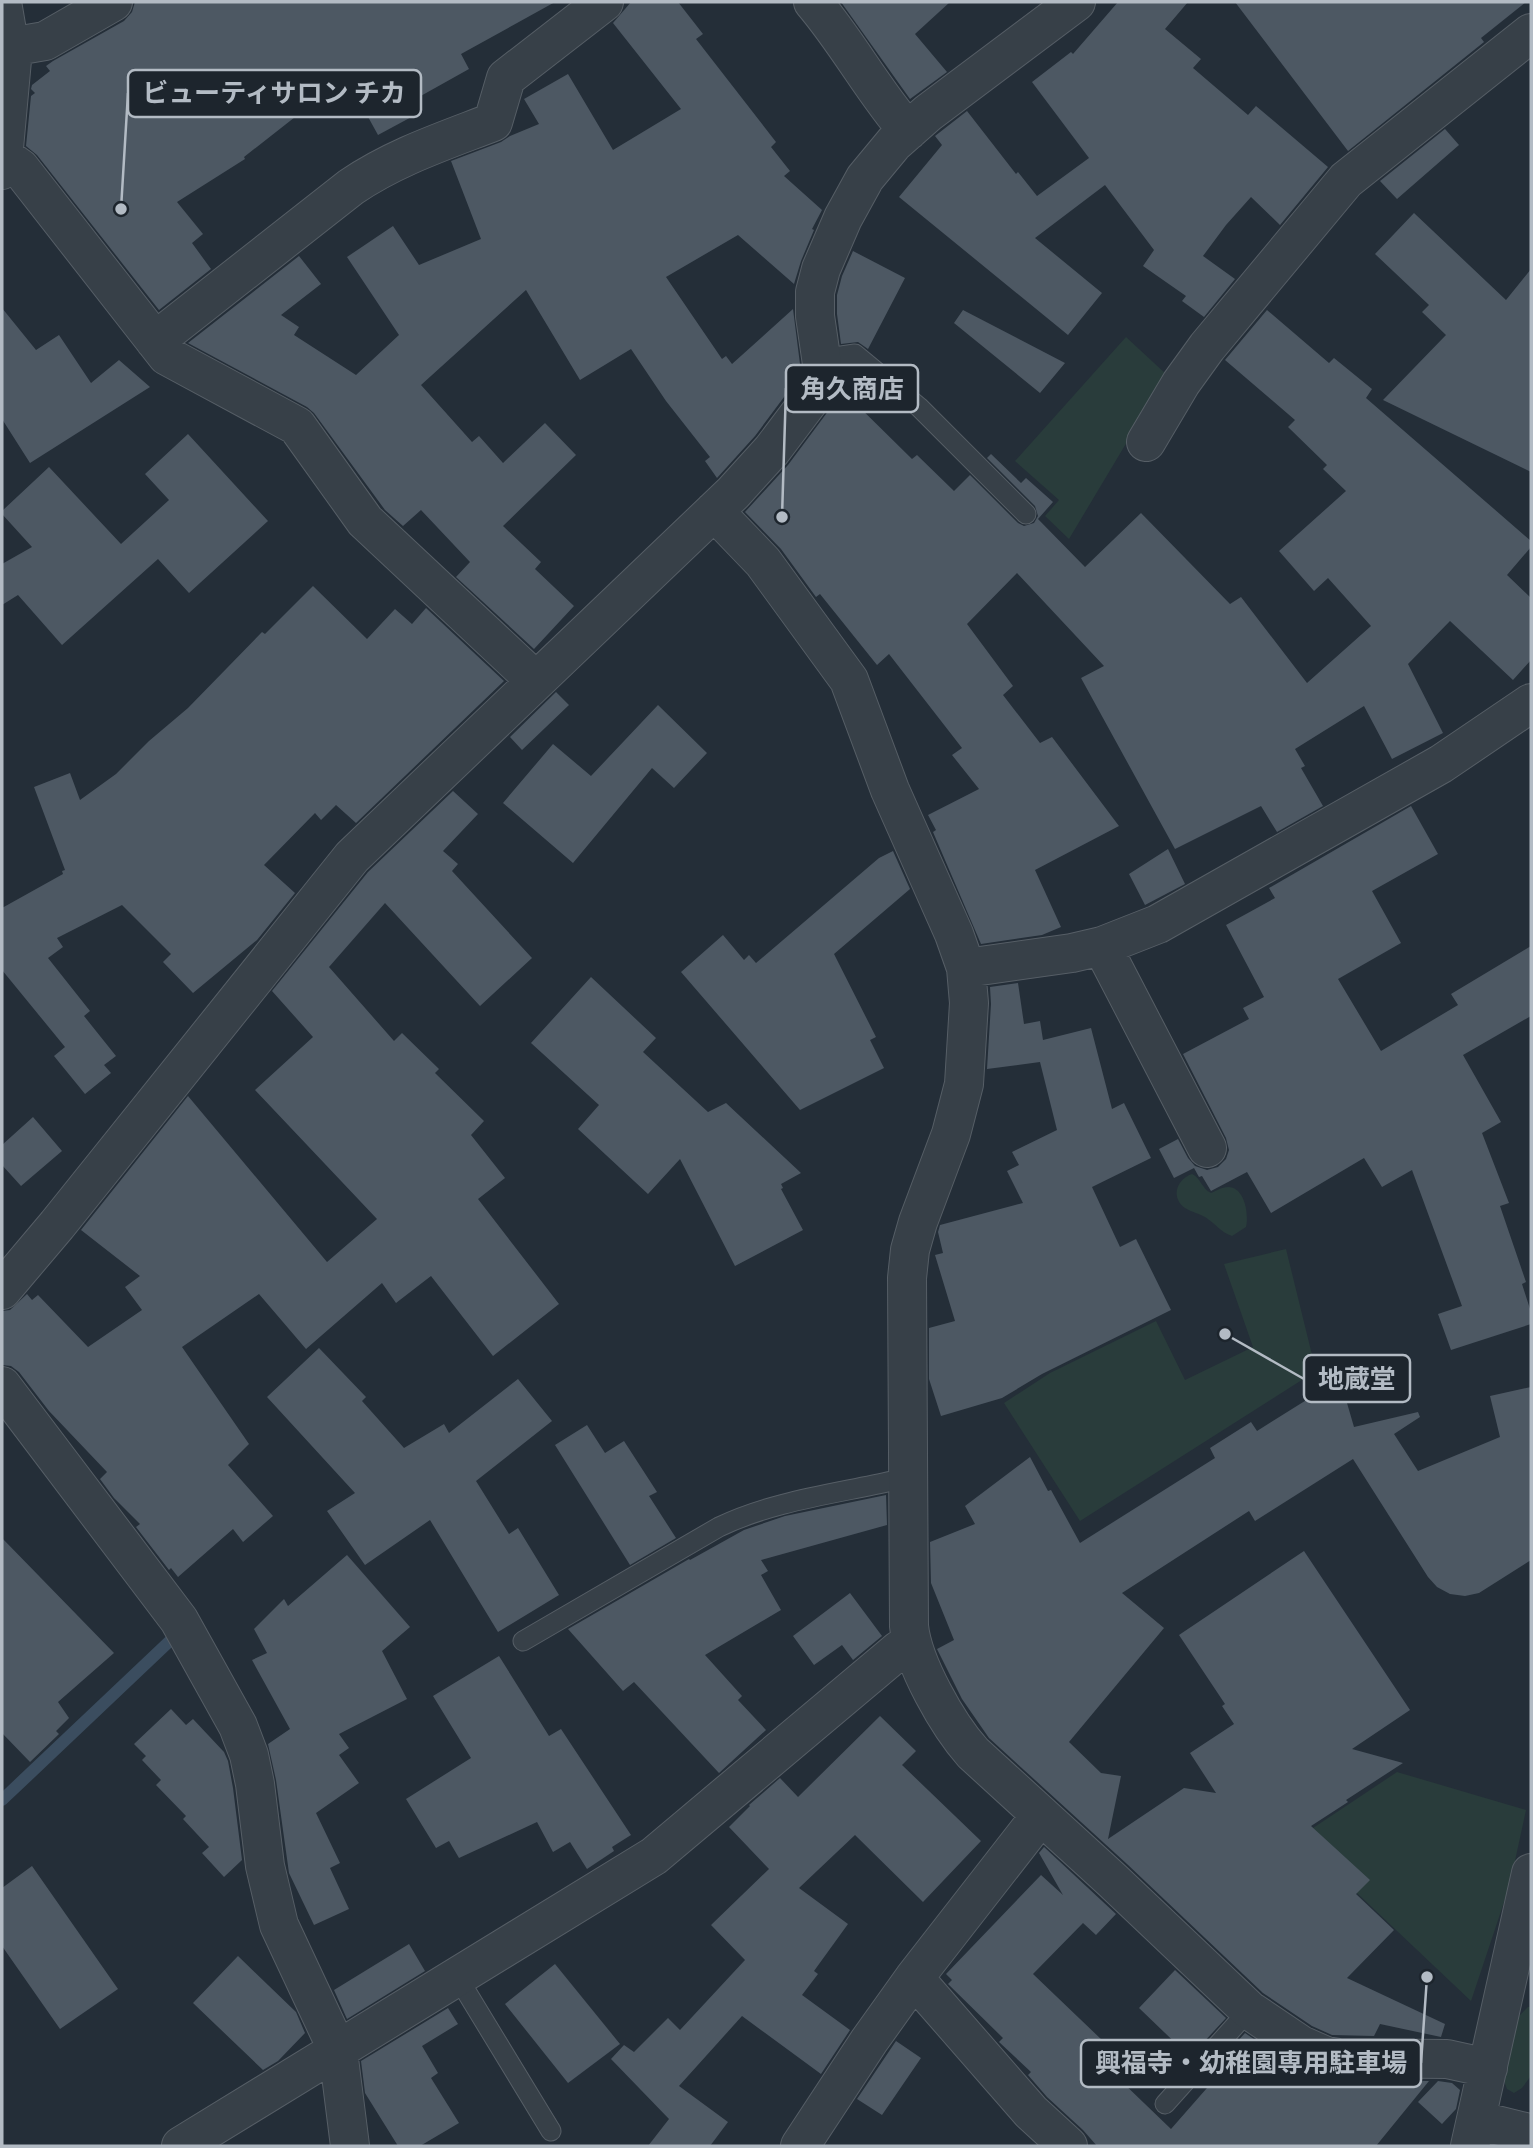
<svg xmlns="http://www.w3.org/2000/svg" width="1533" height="2148" font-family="Barlow,'Noto Sans JP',sans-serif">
<rect width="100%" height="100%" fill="#242e38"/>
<path fill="#293c3b" d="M 1126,337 L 1167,375 L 1069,539 L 1045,516 L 1059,500 L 1015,461 Z
M 1192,1174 C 1201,1178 1201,1188 1211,1193 C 1216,1191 1222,1187 1228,1187 C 1245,1187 1249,1215 1246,1227 L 1232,1236 C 1220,1232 1215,1223 1205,1217 C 1198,1213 1191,1212 1185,1208 C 1170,1197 1177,1179 1192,1174 Z
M 1286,1249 L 1316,1371 L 1080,1521 L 1004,1403 L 1050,1373 L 1156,1321 L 1185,1380 L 1253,1347 L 1224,1264 Z
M 1397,1772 L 1526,1810 L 1510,1884 L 1471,2001 L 1340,1877 L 1283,1848 Z
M 1528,2007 L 1531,2007 L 1531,2076 L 1522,2088 L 1514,2093 L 1507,2089 L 1504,2081 L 1519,2016 Z"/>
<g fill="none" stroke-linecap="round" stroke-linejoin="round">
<path stroke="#3b4d5f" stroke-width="12" d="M 2,1800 L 174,1637"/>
</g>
<path fill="#4d5863" d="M 135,2 L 555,2 L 461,54 L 469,69 L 410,102 L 417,114 L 378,135 L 346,77 L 244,157 L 245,159 L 177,202 L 203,234 L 192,243 L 211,269 L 159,310 L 37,155 L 26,146 L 31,96 L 35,93 L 31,89 L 32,85 L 50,71 L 46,66 L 53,61 L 124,21 L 132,12 Z
M 631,2 L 678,2 L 703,34 L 696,39 L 776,142 L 771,147 L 790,171 L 784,176 L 822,210 L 812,229 L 814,230 L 801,261 L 794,284 L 738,235 L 666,277 L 722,359 L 726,356 L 732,364 L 793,309 L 800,364 L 799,375 L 793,385 L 755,436 L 717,478 L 705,461 L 710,457 L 666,401 L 631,349 L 580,380 L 526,290 L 421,385 L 472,442 L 479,436 L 503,463 L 545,423 L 576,455 L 503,526 L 541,562 L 535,569 L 574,606 L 534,649 L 456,577 L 470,562 L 421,510 L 403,526 L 385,510 L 314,413 L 307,407 L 188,343 L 299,256 L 321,284 L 281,315 L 299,327 L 294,335 L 356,375 L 399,335 L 347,257 L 393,226 L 419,265 L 481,239 L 451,161 L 501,142 L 510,136 L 539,124 L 524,99 L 568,74 L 613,150 L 681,109 L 613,23 Z
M 841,2 L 950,2 L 915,34 L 947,72 L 910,99 Z
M 1118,2 L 1188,2 L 1165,29 L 1201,59 L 1193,68 L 1248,115 L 1256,106 L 1328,167 L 1280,225 L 1251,197 L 1226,225 L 1203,256 L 1235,279 L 1204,317 L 1182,301 L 1186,296 L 1143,266 L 1154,250 L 1105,185 L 1035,238 L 1102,293 L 1068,335 L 899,197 L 942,145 L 935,136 L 967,111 L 1016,174 L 1018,172 L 1037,196 L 1089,158 L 1032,82 L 1071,52 L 1073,54 Z
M 1235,2 L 1526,2 L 1481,38 L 1484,42 L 1348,151 Z
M 1445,129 L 1459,145 L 1397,199 L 1380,181 Z
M 1414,213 L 1506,300 L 1531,269 L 1531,472 L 1383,400 L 1446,335 L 1422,312 L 1429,305 L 1375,254 Z
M 853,251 L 905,278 L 868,349 L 858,342 L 841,344 L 837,314 L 837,295 L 842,276 Z
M 2,308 L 36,350 L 59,335 L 91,383 L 119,360 L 150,387 L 30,463 L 2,419 Z
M 963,310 L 1065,363 L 1040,393 L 954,323 Z
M 1267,310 L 1329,363 L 1334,358 L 1372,389 L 1366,398 L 1531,541 L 1531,547 L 1507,575 L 1531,598 L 1531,660 L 1513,680 L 1450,621 L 1408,664 L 1443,733 L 1392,759 L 1364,706 L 1295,749 L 1305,766 L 1301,768 L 1323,806 L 1277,832 L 1261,806 L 1175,849 L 1081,678 L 1104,666 L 1017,573 L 967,624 L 1013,686 L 1003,695 L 1040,743 L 1052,737 L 1119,826 L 1035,870 L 1061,927 L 1042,935 L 981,944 L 933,832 L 936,830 L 928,815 L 979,789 L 952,755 L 962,748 L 889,654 L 877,665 L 820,594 L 816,597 L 781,549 L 745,512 L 788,465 L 829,410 L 840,390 L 844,368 L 851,367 L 856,371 L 844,392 L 912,459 L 917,455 L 954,491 L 970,475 L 1018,523 L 1024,526 L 1034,523 L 1038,516 L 1035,506 L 987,458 L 991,454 L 1021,483 L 1026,478 L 1053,502 L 1038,519 L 1085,567 L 1141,513 L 1230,604 L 1241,597 L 1307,683 L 1371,626 L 1328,578 L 1314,591 L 1279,551 L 1346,491 L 1323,469 L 1327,465 L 1288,427 L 1295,420 L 1225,360 Z
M 188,434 L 268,521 L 189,593 L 158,559 L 62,645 L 18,595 L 2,605 L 2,564 L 32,547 L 2,514 L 2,511 L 49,467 L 121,544 L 169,500 L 145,474 Z
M 313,586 L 367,639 L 395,609 L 412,624 L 426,608 L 504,681 L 356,823 L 336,805 L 321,820 L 315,813 L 264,865 L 295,893 L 257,940 L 193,993 L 163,962 L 171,954 L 122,905 L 57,938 L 63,947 L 48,958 L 90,1011 L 84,1016 L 116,1056 L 104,1065 L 111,1073 L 85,1094 L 54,1056 L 65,1047 L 2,970 L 2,908 L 63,874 L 62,871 L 65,870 L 34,787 L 70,773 L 80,800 L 116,774 L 149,741 L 188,708 L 262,632 L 265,634 Z
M 556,692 L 569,705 L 522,750 L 510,737 Z
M 658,705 L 707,753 L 674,788 L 652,768 L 573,863 L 503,803 L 553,744 L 591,776 Z
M 453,791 L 478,814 L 443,851 L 458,864 L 452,871 L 532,958 L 480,1006 L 385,903 L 329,967 L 394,1041 L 402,1033 L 439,1069 L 435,1073 L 484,1121 L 471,1135 L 505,1178 L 478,1199 L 559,1304 L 493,1356 L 431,1276 L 396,1303 L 382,1283 L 306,1349 L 259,1294 L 182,1347 L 249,1444 L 228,1465 L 273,1516 L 243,1542 L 233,1529 L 178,1577 L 171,1568 L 169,1570 L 136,1527 L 140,1524 L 114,1498 L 100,1479 L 107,1472 L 49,1411 L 19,1372 L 11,1366 L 2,1365 L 2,1311 L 10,1310 L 27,1294 L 32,1300 L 38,1295 L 88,1347 L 142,1310 L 125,1287 L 140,1276 L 81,1230 L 188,1096 L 327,1262 L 377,1219 L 255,1090 L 313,1037 L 272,991 L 368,872 Z
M 1411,806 L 1438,854 L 1372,891 L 1401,943 L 1338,979 L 1381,1051 L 1458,1005 L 1451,994 L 1531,946 L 1531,1016 L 1463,1055 L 1501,1122 L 1482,1133 L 1509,1203 L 1500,1206 L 1526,1282 L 1522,1284 L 1531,1312 L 1531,1324 L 1451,1350 L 1438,1314 L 1462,1306 L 1412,1170 L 1382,1187 L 1364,1158 L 1271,1213 L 1247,1172 L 1211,1191 L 1202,1176 L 1199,1177 L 1194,1168 L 1174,1178 L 1159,1149 L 1178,1139 L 1188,1158 L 1195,1166 L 1207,1170 L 1218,1167 L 1226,1159 L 1229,1150 L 1226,1138 L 1183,1054 L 1249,1019 L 1243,1008 L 1264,997 L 1226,925 L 1275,898 L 1269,888 Z
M 1168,849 L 1185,884 L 1145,905 L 1129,874 Z
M 893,851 L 910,889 L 834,954 L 876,1037 L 870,1040 L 884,1068 L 800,1110 L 681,972 L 723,935 L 744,960 L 749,955 L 756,963 L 879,858 Z
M 591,977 L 656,1038 L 643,1052 L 708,1112 L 726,1103 L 801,1173 L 781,1184 L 783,1188 L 781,1189 L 803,1230 L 735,1266 L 680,1159 L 648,1194 L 578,1129 L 599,1105 L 531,1043 Z
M 1018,983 L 1024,1024 L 1040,1021 L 1043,1040 L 1091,1028 L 1112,1109 L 1124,1103 L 1151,1158 L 1092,1187 L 1120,1247 L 1136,1239 L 1171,1310 L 1042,1374 L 1002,1398 L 941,1416 L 929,1379 L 929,1328 L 955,1321 L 935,1255 L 943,1253 L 938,1232 L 940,1225 L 1023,1203 L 1007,1171 L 1019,1165 L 1012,1152 L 1057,1130 L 1040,1062 L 987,1069 L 991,1004 L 990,987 Z
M 33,1117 L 62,1151 L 21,1186 L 2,1165 L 2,1145 Z
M 319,1348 L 366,1397 L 362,1401 L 404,1448 L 444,1424 L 449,1433 L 518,1379 L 552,1421 L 476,1481 L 509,1534 L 518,1528 L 559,1595 L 498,1632 L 430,1520 L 365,1565 L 327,1511 L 355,1493 L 267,1397 Z
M 1340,1379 L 1354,1427 L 1418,1412 L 1420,1417 L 1394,1434 L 1418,1471 L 1500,1437 L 1490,1396 L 1531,1387 L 1531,1560 L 1479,1593 L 1465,1596 L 1450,1594 L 1437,1587 L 1428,1577 L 1353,1459 L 1255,1521 L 1249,1511 L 1122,1593 L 1164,1628 L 1069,1742 L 1101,1773 L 1121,1776 L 1108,1839 L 1184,1788 L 1216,1793 L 1190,1753 L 1234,1724 L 1222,1706 L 1225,1704 L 1179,1635 L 1304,1551 L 1410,1710 L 1352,1749 L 1403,1763 L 1346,1800 L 1348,1802 L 1311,1826 L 1370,1880 L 1356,1894 L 1394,1930 L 1347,1978 L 1445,2024 L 1441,2037 L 1380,2024 L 1374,2036 L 1332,2035 L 1312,2026 L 1263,1993 L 1127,1864 L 989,1738 L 962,1699 L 937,1649 L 954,1640 L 931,1583 L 930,1542 L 975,1524 L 965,1506 L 1030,1457 L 1048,1491 L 1051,1490 L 1080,1543 L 1215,1458 L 1210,1448 L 1251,1422 L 1257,1431 Z
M 587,1425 L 605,1453 L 624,1441 L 657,1492 L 649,1496 L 676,1538 L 630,1565 L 555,1445 Z
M 886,1495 L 887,1525 L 761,1560 L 768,1571 L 761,1575 L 781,1610 L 705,1655 L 742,1696 L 738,1700 L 766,1730 L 719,1773 L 634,1682 L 623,1691 L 568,1629 L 689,1559 L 690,1560 L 744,1530 L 785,1516 Z
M 2,1538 L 114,1653 L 58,1702 L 69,1718 L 56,1731 L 59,1734 L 30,1762 L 2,1733 Z
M 347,1555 L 410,1627 L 382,1651 L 407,1699 L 339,1734 L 349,1748 L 339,1755 L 359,1783 L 316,1813 L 340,1863 L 330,1868 L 349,1909 L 314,1925 L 289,1873 L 276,1780 L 268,1744 L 290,1729 L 252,1660 L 267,1653 L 254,1629 L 284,1599 L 288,1606 Z
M 850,1593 L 882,1636 L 853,1660 L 842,1645 L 814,1665 L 793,1636 Z
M 499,1656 L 549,1736 L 561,1729 L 631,1835 L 612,1847 L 614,1851 L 587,1869 L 570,1842 L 553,1852 L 537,1822 L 459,1858 L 449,1841 L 436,1848 L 406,1799 L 471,1758 L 433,1696 Z
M 171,1709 L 186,1725 L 193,1719 L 224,1752 L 228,1761 L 233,1788 L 242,1860 L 224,1877 L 202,1853 L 209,1847 L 183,1819 L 186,1816 L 156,1785 L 161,1780 L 142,1760 L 146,1756 L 134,1744 Z
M 880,1716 L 916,1751 L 902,1765 L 981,1841 L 923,1902 L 855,1835 L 799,1888 L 848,1924 L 814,1971 L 818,1974 L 802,1995 L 850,2030 L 821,2074 L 742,2016 L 679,2086 L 728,2122 L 710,2146 L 648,2146 L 669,2119 L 611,2059 L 624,2045 L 634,2052 L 668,2018 L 680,2030 L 745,1960 L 711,1925 L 769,1869 L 729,1827 L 750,1806 L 749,1805 L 780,1778 L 798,1797 Z
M 1044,1847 L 1116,1914 L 1096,1935 L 1083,1923 L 1033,1974 L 1103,2041 L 1092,2053 L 1171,2129 L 1214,2080 L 1208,2074 L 1245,2033 L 1289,2063 L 1322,2078 L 1339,2080 L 1429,2081 L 1376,2146 L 1097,2146 L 1083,2130 L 1047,2097 L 1028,2075 L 1031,2072 L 999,2042 L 1003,2038 L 948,1984 L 952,1980 L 946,1974 L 1041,1875 L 1063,1895 L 1039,1853 Z
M 32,1866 L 118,1989 L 60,2029 L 2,1946 L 2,1888 Z
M 409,1944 L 425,1971 L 347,2019 L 334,1990 Z
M 238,1956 L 296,2012 L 305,2033 L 278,2061 L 263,2070 L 193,2003 Z
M 555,1964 L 620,2044 L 568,2083 L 505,2004 Z
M 1175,1970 L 1226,2018 L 1190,2057 L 1139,2008 Z
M 448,2008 L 458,2024 L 422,2046 L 438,2073 L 431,2078 L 459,2123 L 420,2146 L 398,2146 L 365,2093 L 361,2061 Z
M 896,2041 L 921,2058 L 882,2115 L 857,2099 Z
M 1438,2081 L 1452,2083 L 1460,2090 L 1456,2109 L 1442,2124 L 1418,2102 Z"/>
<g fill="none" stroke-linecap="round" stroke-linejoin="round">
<defs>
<path id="lane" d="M 821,359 L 855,354 L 919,407 L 1026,514
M 523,1641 L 719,1527 C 773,1501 834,1494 892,1481 L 909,1481
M 458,1978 L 551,2131
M 1165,2104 L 1249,2010"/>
<path id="street" d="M 813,2 C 848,43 873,91 908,131
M 10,47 L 45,41 L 113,2
M 3,156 L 20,168 L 167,356 L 297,426 L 365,521 L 536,681
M 2,170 L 12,60 L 2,2
M 155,341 L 351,187 C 395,157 444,141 493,122 L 506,78 L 604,2
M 1146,442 L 1181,383 L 1207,347 L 1346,180 L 1531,33
M 714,511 L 763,562 L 849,680 L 890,790 L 954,934 L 966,968 L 969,1003 L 964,1084 L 951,1134 L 918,1222 L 910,1250 L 907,1278 L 909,1626 C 913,1664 948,1725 973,1753 L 1112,1880 L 1249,2010 L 1301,2045 L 1326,2056 L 1339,2058 L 1447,2059 L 1488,2068
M 1102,946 L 1207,1148
M 966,968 L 1072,953 L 1102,946 L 1158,924 L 1441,764 L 1531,703
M 2,1290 L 57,1225 L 352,857 L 733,493 L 772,450 L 812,397 L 820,381 L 822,364 L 815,316 L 815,292 L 821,269 L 843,218 L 865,178 L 894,143 L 928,113 L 1076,2
M 2,1386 L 179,1620 L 238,1726 L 249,1755 L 255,1784 L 265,1866 L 279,1925 L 338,2051 L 350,2146
M 914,1978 L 1031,2112 L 1068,2146
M 1476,2120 L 1525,2132 L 1531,2136
M 181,2146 L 654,1856 L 899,1650 L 912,1646
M 800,2146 L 869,2041 L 914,1978 L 1041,1815
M 1470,2146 L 1531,1873"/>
</defs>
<use href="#lane" stroke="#565e66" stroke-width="21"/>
<use href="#street" stroke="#565e66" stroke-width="40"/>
<use href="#lane" stroke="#374048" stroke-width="19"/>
<use href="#street" stroke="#374048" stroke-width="38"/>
</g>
<path fill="none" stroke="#b3bbc4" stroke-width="2.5" d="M121 209L128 93M782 517L786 388M1225 1334L1304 1379M1427 1977L1421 2063"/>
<g fill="#b3bbc4" stroke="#1d252d" stroke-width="2.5">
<circle cx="121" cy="209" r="7"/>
<circle cx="782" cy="517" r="7"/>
<circle cx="1225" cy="1334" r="7"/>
<circle cx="1427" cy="1977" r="7"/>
</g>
<g fill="#1d252d" stroke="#b3bbc4" stroke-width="2.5">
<rect x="128" y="70" width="293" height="47" rx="7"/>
<rect x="786" y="365" width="132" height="47" rx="7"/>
<rect x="1304" y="1355" width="106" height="47" rx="7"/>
<rect x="1081" y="2040" width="340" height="47" rx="7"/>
</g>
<g font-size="26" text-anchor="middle" font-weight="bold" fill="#b3bbc4">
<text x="274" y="102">ビューティサロン チカ</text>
<text x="852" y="398">角久商店</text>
<text x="1357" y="1388">地蔵堂</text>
<text x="1251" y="2072">興福寺・幼稚園専用駐車場</text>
</g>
<rect width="1533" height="2148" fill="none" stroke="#b3bbc4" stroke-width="7"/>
</svg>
